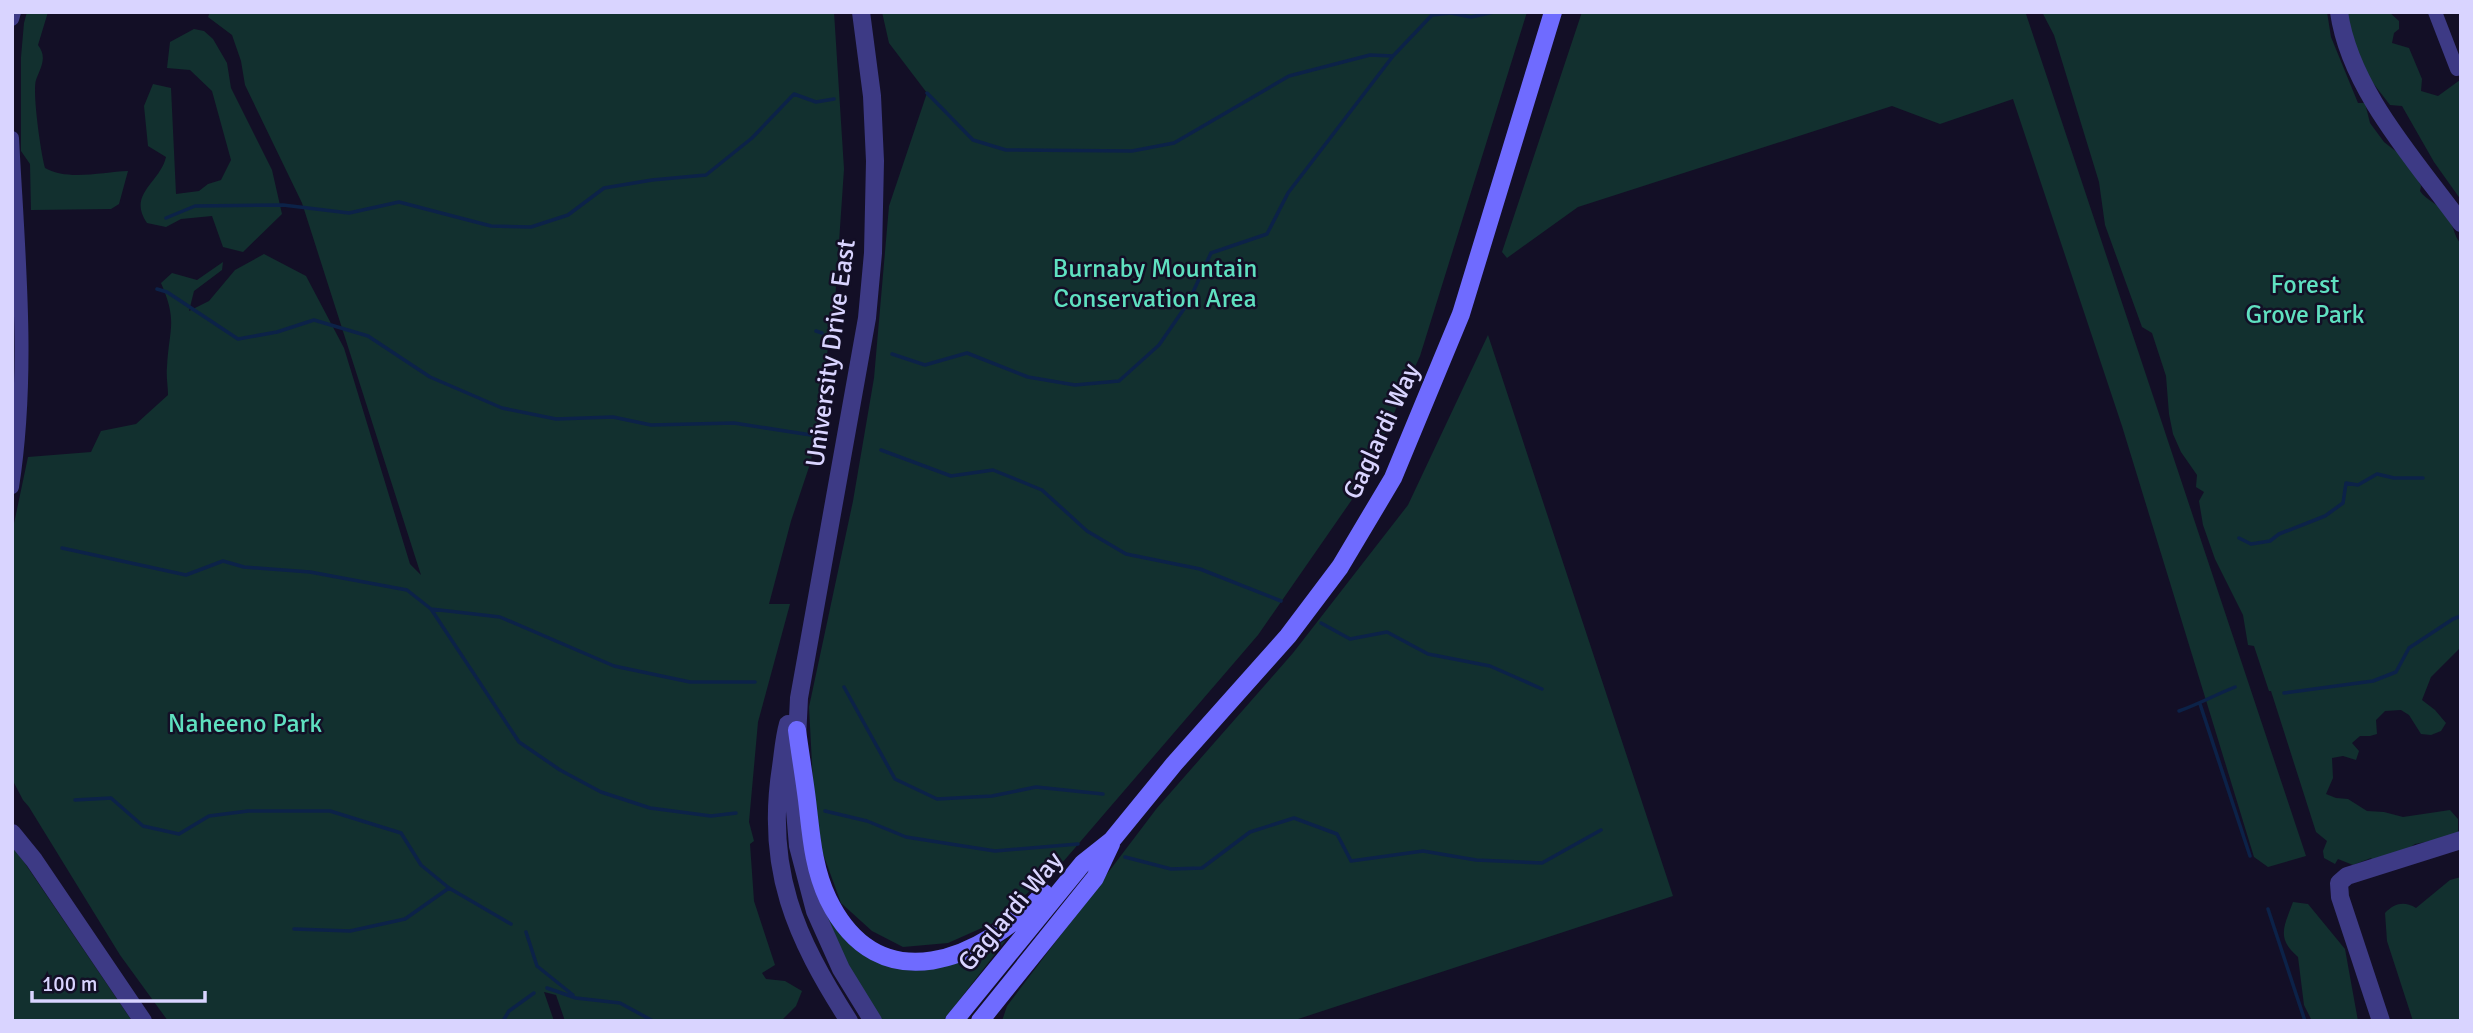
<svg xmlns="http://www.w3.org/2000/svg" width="2473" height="1033" font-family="Signika,sans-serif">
<rect width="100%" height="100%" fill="#130f26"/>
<path fill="#12302f" d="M 27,12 L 48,12 L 38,45 C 48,58 40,68 36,80 C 32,92 41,154 45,168 C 67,181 103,172 128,171 L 119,204 L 111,209 L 31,210 L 30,164 L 21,151 L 21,57 L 24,23 Z
M 210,12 L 834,12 L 844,169 L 835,301 L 811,461 L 791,521 L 769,604 L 790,604 L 758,722 L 749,822 L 754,841 L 750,844 L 754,901 L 775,965 L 762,973 L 766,979 L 785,981 L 802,991 L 796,1006 L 781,1021 L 565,1021 L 556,995 L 544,992 L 554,1021 L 168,1021 L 120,955 L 29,807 L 23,800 L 12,779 L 12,533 L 28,457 L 91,452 L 101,431 L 136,424 L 168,395 C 168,386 166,376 167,367 C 169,328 178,322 161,283 L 172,273 L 197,280 L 223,262 L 222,270 L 194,291 L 189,311 L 209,301 L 235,270 L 264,254 L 306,276 L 344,348 L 410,564 L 421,575 L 302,203 L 245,85 L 241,61 L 232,35 L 208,17 Z
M 882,12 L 1527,12 L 1420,356 L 1360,488 L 1258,635 L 1062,863 L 993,923 L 948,943 L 903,947 L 872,931 L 841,903 L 822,851 L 813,783 L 809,707 L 853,501 L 874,378 L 889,206 L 927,93 L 889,43 Z
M 1582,12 L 2026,14 L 2306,856 L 2268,867 L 2254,857 L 2122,426 L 2013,99 L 1940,124 L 1892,106 L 1578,207 L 1507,258 L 1502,252 Z
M 2042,12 L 2327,12 L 2331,37 L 2358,103 L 2365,103 L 2370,123 L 2384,142 L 2407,160 L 2421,186 L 2420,191 C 2426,200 2438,204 2446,213 C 2453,222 2453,235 2461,244 L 2461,647 L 2431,677 L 2422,700 L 2435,710 L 2446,723 L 2441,731 L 2431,735 L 2421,734 L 2409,715 L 2401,710 L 2385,711 L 2376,720 L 2377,734 L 2370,736 L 2360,736 L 2352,743 L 2359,751 L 2356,760 L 2343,756 L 2332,758 L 2333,778 L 2326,794 L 2336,798 L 2348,799 L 2367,811 L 2384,812 L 2403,817 L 2450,810 L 2458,819 L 2458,833 L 2452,837 L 2415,844 L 2400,854 L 2374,862 L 2371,858 L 2353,865 L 2338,859 L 2335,864 L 2324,858 L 2323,851 L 2327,841 L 2316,832 L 2271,691 L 2269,691 L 2254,646 L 2248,645 L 2243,615 L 2215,559 L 2203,525 L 2199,501 L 2204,492 L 2196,487 L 2197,475 L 2181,452 L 2173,434 L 2169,414 L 2166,376 L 2152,333 L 2142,327 L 2105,225 L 2099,182 L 2054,35 Z
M 2343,12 L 2389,12 L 2399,21 L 2399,29 L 2394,33 L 2392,43 L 2409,48 L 2422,79 L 2421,91 L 2438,96 L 2460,80 L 2461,75 L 2461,200 L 2434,162 L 2402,106 L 2390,105 L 2363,70 Z
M 194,29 L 204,31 L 213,39 L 227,63 L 231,88 L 272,170 L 282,214 L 243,252 L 223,247 L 212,216 L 181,219 L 166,227 L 147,223 C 127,194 160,183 166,157 L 148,146 L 144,106 L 153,84 L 171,88 L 176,194 L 199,191 L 208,184 L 221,180 L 231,160 L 212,91 L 190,70 L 167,68 L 170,42 Z
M 1488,335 L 1673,896 L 1292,1021 L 1002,1021 L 1007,1006 L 1157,808 L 1293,653 L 1408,505 Z
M 12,846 L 22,859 L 132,1021 L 12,1021 Z
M 2461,877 L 2461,1021 L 2413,1021 L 2387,941 L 2385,913 C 2395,903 2404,901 2416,908 L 2450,880 Z
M 816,895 L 831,917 L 914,968 L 947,966 L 976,956 L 1006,940 L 943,1021 L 882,1021 L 850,970 Z
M 2293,902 L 2308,904 L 2345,949 L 2358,1021 L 2312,1021 L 2304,1005 L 2298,957 C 2276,938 2284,927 2293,902 Z"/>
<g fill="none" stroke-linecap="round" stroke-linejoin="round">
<path stroke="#0c2248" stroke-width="3.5" d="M 927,93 L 973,140 L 1006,150 L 1132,151 L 1174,143 L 1289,76 L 1370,55 L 1393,56 L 1432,15 L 1451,13 L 1471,17 L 1494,12
M 166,218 L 195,206 L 283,205 L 349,213 L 399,202 L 491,226 L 531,227 L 568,215 L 604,188 L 652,180 L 706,175 L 752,138 L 794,94 L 816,102 L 834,99
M 157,289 L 167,292 L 238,339 L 277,332 L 314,320 L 368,336 L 430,377 L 502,408 L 556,419 L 613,417 L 651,425 L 734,423 L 811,435
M 816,331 L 822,333
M 892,354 L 925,365 L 967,353 L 1028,377 L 1075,385 L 1119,381 L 1159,345 L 1188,303 L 1211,253 L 1267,234 L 1288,193 L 1393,56
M 881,450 L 951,476 L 993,470 L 1042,490 L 1087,531 L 1126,554 L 1200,569 L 1281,601
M 2239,538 L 2251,544 L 2270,541 L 2279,534 L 2325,516 L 2343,503 L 2346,483 L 2358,485 L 2377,474 L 2394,478 L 2423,478
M 62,548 L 186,575 L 223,561 L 244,567 L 310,572 L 407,590 L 431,609 L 519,742 L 560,770 L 601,792 L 650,808 L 711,816 L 736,813
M 431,609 L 500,617 L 614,666 L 690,682 L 755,682
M 1321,623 L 1350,639 L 1387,632 L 1428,654 L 1490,666 L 1542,689
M 844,687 L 895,779 L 937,799 L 992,796 L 1036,787 L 1103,794
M 2284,693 L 2373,681 L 2396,672 L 2409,648 L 2453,619 L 2461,616
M 2200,704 L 2250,856
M 2179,711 C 2199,704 2215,695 2235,687
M 75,800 L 111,798 L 143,826 L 179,834 L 209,816 L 248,811 L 330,811 L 401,833 L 421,865 L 449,888 L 511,924
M 825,811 L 867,821 L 906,837 L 995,851 L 1078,844
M 1125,857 L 1171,869 L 1202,868 L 1250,832 L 1294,818 L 1337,834 L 1351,861 L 1423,851 L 1476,860 L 1542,863 L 1601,830
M 2268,909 L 2305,1021
M 294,929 L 350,931 L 405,919 L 449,888
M 526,932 L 537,966 L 573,995
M 547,988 L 576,998 L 620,1003 L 653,1021
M 503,1021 L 509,1011 L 534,993"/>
<path stroke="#3d3a85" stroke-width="14" d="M 2435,12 L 2457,69
M 12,19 L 14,12
M 12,138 C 18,254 30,372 12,487"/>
<path stroke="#3d3a85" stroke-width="18" d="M 861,12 L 872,96 L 875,161 L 873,253 L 867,318 L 799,698 L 794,799 L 798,846 L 815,911 L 841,969 L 873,1021
M 2339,12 C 2350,90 2416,161 2461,223
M 788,724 C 784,738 783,753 781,767 C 765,869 795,937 849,1021
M 12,833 L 34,860 L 143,1021
M 2381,1021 L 2340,897 L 2339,883 L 2347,876 L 2461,840"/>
<path stroke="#6f6bff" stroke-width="18" d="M 797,730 C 800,753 804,776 807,800 C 811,833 813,868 828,899 C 879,1004 983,960 1044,893
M 954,1021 L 1083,863 L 1112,840 L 1174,764 L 1288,636 L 1340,567 L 1393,478 L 1461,314 L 1553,12
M 980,1021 L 1095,878 L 1111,844"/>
</g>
<g text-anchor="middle" stroke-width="5" stroke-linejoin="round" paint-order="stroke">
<g font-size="26" fill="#5fe0c0" stroke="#130f26">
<text x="1155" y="277">Burnaby Mountain<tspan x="1155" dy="30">Conservation Area</tspan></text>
<text x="2305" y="293">Forest<tspan x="2305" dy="30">Grove Park</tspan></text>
<text x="245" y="732">Naheeno Park</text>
</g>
<g font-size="26" fill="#d9d4ff" stroke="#130f26">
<text transform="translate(830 353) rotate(-82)" y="9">University Drive East</text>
<text transform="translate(1381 431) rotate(-65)" y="9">Gaglardi Way</text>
<text transform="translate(1010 911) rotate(-50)" y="9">Gaglardi Way</text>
</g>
</g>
<rect width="2473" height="1033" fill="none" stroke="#d9d4ff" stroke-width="28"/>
<path d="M32 991v10h173v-10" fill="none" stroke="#d9d4ff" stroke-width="3.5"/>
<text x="42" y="991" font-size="21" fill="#d9d4ff" stroke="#130f26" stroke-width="5" paint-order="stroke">100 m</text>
</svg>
